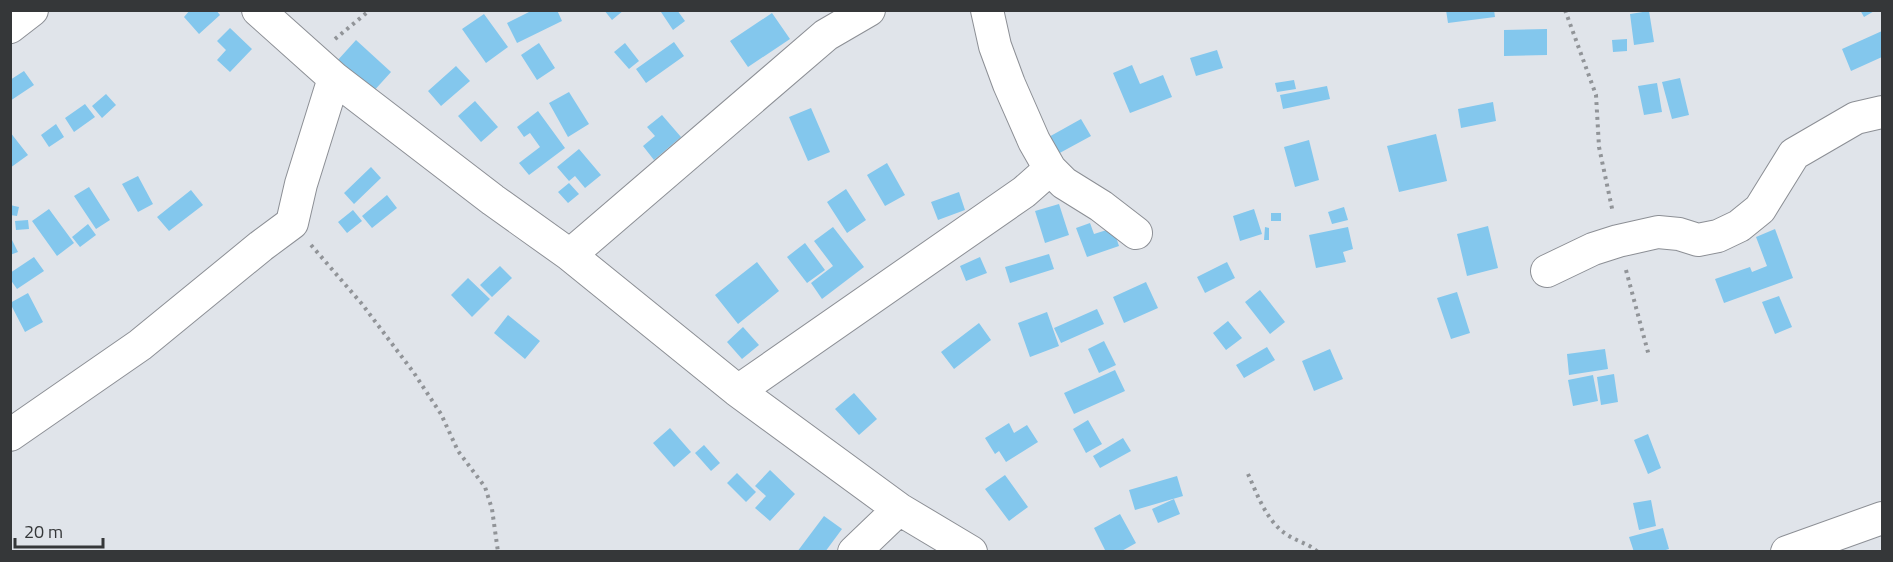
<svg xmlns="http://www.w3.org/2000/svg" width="1893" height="562" font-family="'Titillium Web',sans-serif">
<rect width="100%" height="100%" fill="#e0e4ea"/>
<path fill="#83c7ed" d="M 190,10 L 216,10 L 220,15 L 199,34 L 184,17 Z
M 533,10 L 557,10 L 562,21 L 517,43 L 507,23 Z
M 604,10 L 624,10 L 612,20 Z
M 663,10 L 677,10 L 685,21 L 673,30 L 661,12 Z
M 1446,10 L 1494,10 L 1495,17 L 1448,23 Z
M 1860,10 L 1876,10 L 1864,17 Z
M 1649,11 L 1654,42 L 1634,45 L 1630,14 Z
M 772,13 L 790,39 L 748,67 L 730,41 Z
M 484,14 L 508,47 L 486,63 L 462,29 Z
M 230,28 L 252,49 L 230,72 L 217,60 L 226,50 L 217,41 Z
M 1547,29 L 1547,55 L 1504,56 L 1504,30 Z
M 1882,31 L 1882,57 L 1851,71 L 1842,49 Z
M 1627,39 L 1627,51 L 1613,52 L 1612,40 Z
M 356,40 L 391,72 L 372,93 L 337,61 Z
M 674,42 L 684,56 L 646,83 L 636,69 Z
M 539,43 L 555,68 L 537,80 L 521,55 Z
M 625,43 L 639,61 L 629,69 L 614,52 Z
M 1217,50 L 1223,68 L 1196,76 L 1190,58 Z
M 1132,65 L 1140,84 L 1163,75 L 1172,97 L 1130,113 L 1113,73 Z
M 456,66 L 470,81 L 441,106 L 428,91 Z
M 24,71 L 34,85 L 10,101 L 10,80 Z
M 1680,78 L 1689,115 L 1672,119 L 1662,82 Z
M 1294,80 L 1296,89 L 1277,92 L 1275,83 Z
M 1657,83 L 1662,112 L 1644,115 L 1638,86 Z
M 1327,86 L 1330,99 L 1283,109 L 1280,95 Z
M 569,92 L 589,124 L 568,137 L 549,103 Z
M 106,94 L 116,105 L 102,118 L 92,106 Z
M 475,101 L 498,127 L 481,142 L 458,116 Z
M 1493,102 L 1496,121 L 1461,128 L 1458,109 Z
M 85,104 L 95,117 L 74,132 L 65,118 Z
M 811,108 L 830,152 L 808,161 L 789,117 Z
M 538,111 L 565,148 L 529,175 L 519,163 L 540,147 L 530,133 L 524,137 L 517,127 Z
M 662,115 L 681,137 L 654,160 L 643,146 L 655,136 L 647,127 Z
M 1081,119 L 1091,136 L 1056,155 L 1047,138 Z
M 56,124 L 64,137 L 49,147 L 41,135 Z
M 10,132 L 28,155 L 10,168 Z
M 1436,134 L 1447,181 L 1399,192 L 1387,146 Z
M 1309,140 L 1319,180 L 1295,187 L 1284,147 Z
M 579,149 L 601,175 L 585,188 L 575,176 L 569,181 L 557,167 Z
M 887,163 L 905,195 L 885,206 L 867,175 Z
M 371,167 L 381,178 L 354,204 L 344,193 Z
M 138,176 L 153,204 L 138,212 L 122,184 Z
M 569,183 L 579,194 L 568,203 L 558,192 Z
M 89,187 L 110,220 L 96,229 L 74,196 Z
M 846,189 L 866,220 L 847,233 L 827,202 Z
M 191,190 L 203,205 L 169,231 L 157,217 Z
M 959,192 L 965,210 L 938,220 L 931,202 Z
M 387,195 L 397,208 L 372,228 L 362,216 Z
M 1059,204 L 1069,235 L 1045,243 L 1035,211 Z
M 10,205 L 19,207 L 17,216 L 10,215 Z
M 1344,207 L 1348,220 L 1332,224 L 1328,212 Z
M 49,209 L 74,243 L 57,256 L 32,221 Z
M 1254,209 L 1262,234 L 1240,241 L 1233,216 Z
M 353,210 L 362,221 L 347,233 L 338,222 Z
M 1271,213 L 1281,213 L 1281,221 L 1271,221 Z
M 28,220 L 29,229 L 16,230 L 15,221 Z
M 1090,223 L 1094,234 L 1113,228 L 1119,246 L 1087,257 L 1076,228 Z
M 88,224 L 96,235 L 80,247 L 72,237 Z
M 1488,226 L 1498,268 L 1467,276 L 1457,234 Z
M 833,227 L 864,267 L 822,299 L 811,283 L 833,266 L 814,241 Z
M 1265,227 L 1269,228 L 1269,240 L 1264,240 Z
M 1348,227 L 1353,249 L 1343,252 L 1346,262 L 1316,268 L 1309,235 Z
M 1775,229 L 1793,278 L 1724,303 L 1715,279 L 1750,267 L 1752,272 L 1767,266 L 1756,237 Z
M 10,236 L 18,252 L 10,255 Z
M 805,243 L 825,270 L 807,283 L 787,257 Z
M 1049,254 L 1054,269 L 1010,283 L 1005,267 Z
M 34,257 L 44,271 L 17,289 L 10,279 L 10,273 Z
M 980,257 L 987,273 L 966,281 L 960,266 Z
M 757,262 L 779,291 L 738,324 L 715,295 Z
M 1227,262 L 1235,278 L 1205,293 L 1197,277 Z
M 500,266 L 512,278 L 492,297 L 480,285 Z
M 468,278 L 490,299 L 472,317 L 451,295 Z
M 1146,282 L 1158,308 L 1124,323 L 1113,297 Z
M 1260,290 L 1285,322 L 1270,334 L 1245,302 Z
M 1457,292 L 1470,333 L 1451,339 L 1437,298 Z
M 28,293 L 43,322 L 25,332 L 10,303 Z
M 1779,296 L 1792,327 L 1775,334 L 1762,302 Z
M 1097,309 L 1104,324 L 1061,343 L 1054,328 Z
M 1047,312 L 1059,346 L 1030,357 L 1018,323 Z
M 508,315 L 540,341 L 525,359 L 494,333 Z
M 1228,321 L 1242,338 L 1226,350 L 1213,333 Z
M 979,323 L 991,340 L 954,369 L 941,352 Z
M 743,327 L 759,345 L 742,359 L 727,342 Z
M 1104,341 L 1116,365 L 1099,373 L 1088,349 Z
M 1267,347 L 1275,360 L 1244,378 L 1236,365 Z
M 1330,349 L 1343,379 L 1314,391 L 1302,361 Z
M 1605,349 L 1608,369 L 1569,375 L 1567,354 Z
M 1115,370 L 1125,391 L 1074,414 L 1064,393 Z
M 1614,374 L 1618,402 L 1601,405 L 1597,377 Z
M 1593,375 L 1598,401 L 1573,406 L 1568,380 Z
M 854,393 L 877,419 L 859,435 L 835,409 Z
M 1088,420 L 1102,444 L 1086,453 L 1073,429 Z
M 1009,423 L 1014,433 L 1027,425 L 1038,442 L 1006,462 L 999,451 L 995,454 L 985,438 Z
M 670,428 L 691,452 L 674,467 L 653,443 Z
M 1648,434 L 1661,468 L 1648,474 L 1634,440 Z
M 1123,438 L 1131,451 L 1100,468 L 1093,456 Z
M 704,445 L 720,463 L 711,471 L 695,453 Z
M 770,470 L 795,494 L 770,521 L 755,508 L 766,496 L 755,486 Z
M 737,473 L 756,492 L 746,502 L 727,483 Z
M 1005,475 L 1028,507 L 1009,521 L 985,489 Z
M 1177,476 L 1183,496 L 1135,510 L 1129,490 Z
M 1174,499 L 1180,514 L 1158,523 L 1152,509 Z
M 1651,500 L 1656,526 L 1639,530 L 1633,503 Z
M 1120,514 L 1136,543 L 1120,552 L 1106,552 L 1094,528 Z
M 824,516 L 842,529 L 825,552 L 797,552 Z
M 1663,528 L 1669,549 L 1659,552 L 1634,552 L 1629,537 Z"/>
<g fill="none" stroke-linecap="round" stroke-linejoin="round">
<defs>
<path id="minor" d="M 258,10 L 334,78 L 493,200 L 570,255 L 738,391 L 899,509 L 971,552
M 987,10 L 995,46 L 1009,84 L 1034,141 L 1050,169 L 1064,183 L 1101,206 L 1136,233
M 10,27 L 32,10
M 570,255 L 826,35 L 869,10
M 1547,271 L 1593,249 L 1618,241 L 1658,232 L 1679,234 L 1698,240 L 1718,236 L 1739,226 L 1760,209 L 1794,154 L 1856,118 L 1882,112
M 738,391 L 1024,192 L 1050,169
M 10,435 L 140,345 L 261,246 L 292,223 L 301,184 L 334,78
M 854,552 L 899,509
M 1787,552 L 1882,518"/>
</defs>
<use href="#minor" stroke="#8c8f95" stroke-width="34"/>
<path stroke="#919498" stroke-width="4" stroke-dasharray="3 4.5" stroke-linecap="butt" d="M 1565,10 L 1596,95 L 1599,147 L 1613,213
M 335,39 L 370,10
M 311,245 L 362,304 L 414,373 L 441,414 L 458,451 L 485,487 L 492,509 L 498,552
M 1626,270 L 1649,356
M 1248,474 C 1258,496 1267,523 1289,536 C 1299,542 1309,544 1318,552"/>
<use href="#minor" stroke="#fff" stroke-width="32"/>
</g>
<rect width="1893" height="562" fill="none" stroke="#353739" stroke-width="24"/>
<path d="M15 538v9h88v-9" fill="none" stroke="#353739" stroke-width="3"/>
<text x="24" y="538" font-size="18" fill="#353739" stroke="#e0e4ea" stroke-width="4.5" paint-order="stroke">20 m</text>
</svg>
